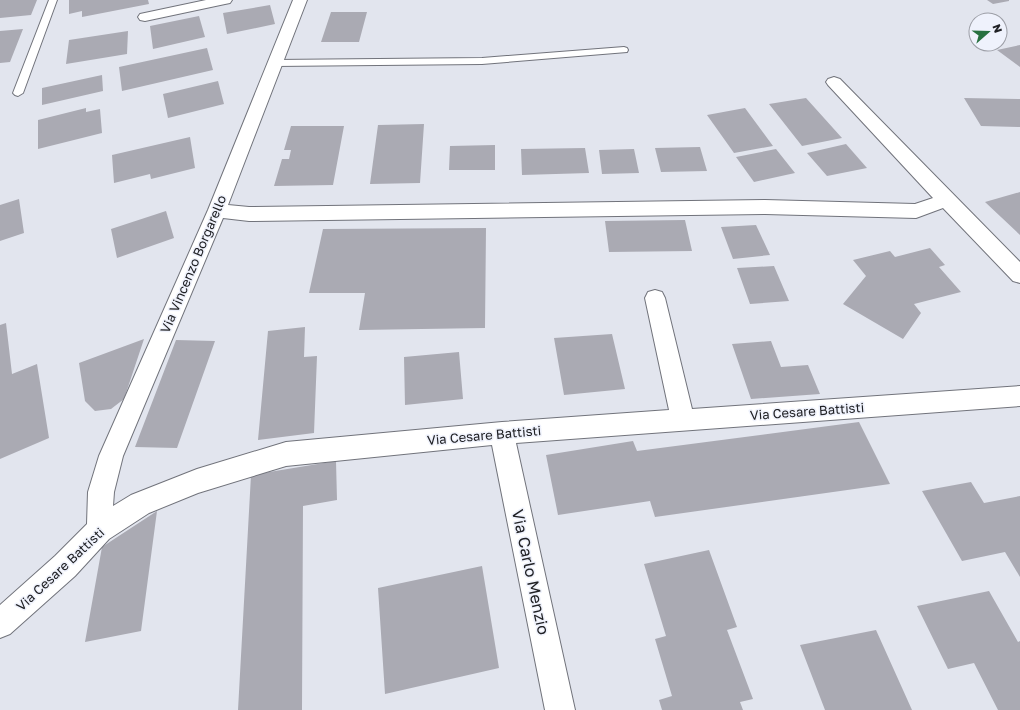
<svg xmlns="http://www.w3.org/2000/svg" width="1020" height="710" font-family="'Golos Text',sans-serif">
<rect width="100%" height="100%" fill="#e2e5ee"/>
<path fill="#aaaab3" d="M 0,0 L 37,0 L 31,15 L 0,18 Z
M 69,0 L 148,0 L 149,4 L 82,17 L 82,11 L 69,14 Z
M 987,0 L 1009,0 L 1009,1 L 993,4 Z
M 270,5 L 275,24 L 227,34 L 223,13 Z
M 331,12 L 367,12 L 359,42 L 321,42 Z
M 199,16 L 205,37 L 153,49 L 150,26 Z
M 23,29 L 10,62 L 0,63 L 0,31 Z
M 128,31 L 127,54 L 66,64 L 69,40 Z
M 1020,45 L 1020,67 L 997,50 Z
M 207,48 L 213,70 L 122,91 L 119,67 Z
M 102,75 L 103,91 L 42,105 L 42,88 Z
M 218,81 L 224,104 L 168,118 L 163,94 Z
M 806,98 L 842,138 L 802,146 L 769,104 Z
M 964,98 L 1020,99 L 1020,127 L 981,126 Z
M 86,108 L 86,112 L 100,109 L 102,133 L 38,149 L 38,120 Z
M 745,108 L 773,146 L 734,153 L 707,115 Z
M 424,124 L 420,183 L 370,184 L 378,125 Z
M 291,126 L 344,126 L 333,185 L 274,186 L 282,159 L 289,159 L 291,150 L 284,150 Z
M 190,137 L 195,168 L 151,179 L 150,174 L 114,183 L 112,155 Z
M 846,144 L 867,168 L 827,176 L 807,153 Z
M 495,145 L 495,170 L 449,170 L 450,146 Z
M 700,147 L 707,171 L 661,172 L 655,148 Z
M 585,148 L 589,173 L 522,175 L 521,149 Z
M 634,149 L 639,173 L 602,174 L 599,150 Z
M 776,149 L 795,173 L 754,182 L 736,157 Z
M 1020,192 L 1020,235 L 985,202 Z
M 19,199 L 24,233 L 0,241 L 0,205 Z
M 166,211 L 174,238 L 117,258 L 111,229 Z
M 685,220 L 692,251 L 609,252 L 605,221 Z
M 756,225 L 770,255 L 733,259 L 721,227 Z
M 486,228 L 485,328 L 359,330 L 365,293 L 309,293 L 323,229 Z
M 930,248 L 945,265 L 939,267 L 961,292 L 914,304 L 921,313 L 903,339 L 843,304 L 866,276 L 853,260 L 890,251 L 895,257 Z
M 774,266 L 789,301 L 750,304 L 737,268 Z
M 6,323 L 12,374 L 37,364 L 49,438 L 0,459 L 0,325 Z
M 305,327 L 304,357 L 317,356 L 314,433 L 258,440 L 268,331 Z
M 612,334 L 625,389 L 564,395 L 554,338 Z
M 144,339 L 124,399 L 111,409 L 95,411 L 85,401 L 79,363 Z
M 176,340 L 215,341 L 177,448 L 135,447 Z
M 771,341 L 781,367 L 808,365 L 820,394 L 751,399 L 732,344 Z
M 459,352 L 463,399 L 405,405 L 404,357 Z
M 859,422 L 890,484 L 655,517 L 650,501 L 558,515 L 546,455 L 633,441 L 637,451 Z
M 336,461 L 337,500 L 303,506 L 302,710 L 238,710 L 251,475 Z
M 971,482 L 984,503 L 1020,496 L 1020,577 L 1005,552 L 962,561 L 922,491 Z
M 157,511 L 141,631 L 85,642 L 102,547 Z
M 709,550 L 737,627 L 727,630 L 753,699 L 740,702 L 743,710 L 662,710 L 659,700 L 672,696 L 655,639 L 666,636 L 644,564 Z
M 482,566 L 499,668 L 385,694 L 378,588 Z
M 989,591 L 1018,642 L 1020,641 L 1020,710 L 998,710 L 974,663 L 948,669 L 917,606 Z
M 876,630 L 912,710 L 825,710 L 800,645 Z"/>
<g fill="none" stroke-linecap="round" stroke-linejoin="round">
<defs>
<path id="lane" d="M 49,0 L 57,0 L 23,93 L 18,96 L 15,95 L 13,93 Z
M 624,47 L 627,48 L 628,50 L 627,52 L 482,64 L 275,66 L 271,63 L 275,60 L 482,58 Z"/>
<path id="street" d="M 206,0 L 232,0 L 230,3 L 225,4 L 145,21 L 140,20 L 138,17 L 140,14 Z
M 293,0 L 307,0 L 228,205 L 249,207 L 765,200 L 915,204 L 933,198 L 828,85 L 826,82 L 828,79 L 834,77 L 840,79 L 1020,262 L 1020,283 L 1013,281 L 943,208 L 916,218 L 765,214 L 249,221 L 223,218 L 123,456 L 114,492 L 113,506 L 131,495 L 197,469 L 286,442 L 502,422 L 669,410 L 645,298 L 648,292 L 655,290 L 662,292 L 665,298 L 692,409 L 1020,386 L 1020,406 L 516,443 L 575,710 L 545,710 L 492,445 L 286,466 L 198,493 L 149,513 L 109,539 L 75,576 L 10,634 L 0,638 L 0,605 L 55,556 L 87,524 L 88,492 L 99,456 L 208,210 Z"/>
</defs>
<use href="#lane" stroke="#71737b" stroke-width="2"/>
<use href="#street" stroke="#71737b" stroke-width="2"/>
<use href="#lane" fill="#fff" fill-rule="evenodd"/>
<use href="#street" fill="#fff" fill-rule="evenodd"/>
</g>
<g text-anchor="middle" stroke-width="3" stroke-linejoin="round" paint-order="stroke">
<g font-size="13" fill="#202125" stroke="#eff2fc">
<text transform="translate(193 264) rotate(-67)" y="5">Via Vincenzo Borgarello</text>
<text transform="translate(807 411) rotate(-4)" y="5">Via Cesare Battisti</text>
<text transform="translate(484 435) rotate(-5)" y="5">Via Cesare Battisti</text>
<text transform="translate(60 569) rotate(-43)" y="5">Via Cesare Battisti</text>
</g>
<g font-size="16" fill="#202125" stroke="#eff2fc">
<text transform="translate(531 572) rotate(78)" y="6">Via Carlo Menzio</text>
</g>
</g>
<g transform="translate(988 32) rotate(70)"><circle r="19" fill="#eff2fc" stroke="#9c9ea6"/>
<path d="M0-3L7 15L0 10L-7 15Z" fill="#277140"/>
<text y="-6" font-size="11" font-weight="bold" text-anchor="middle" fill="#202125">N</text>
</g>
</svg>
